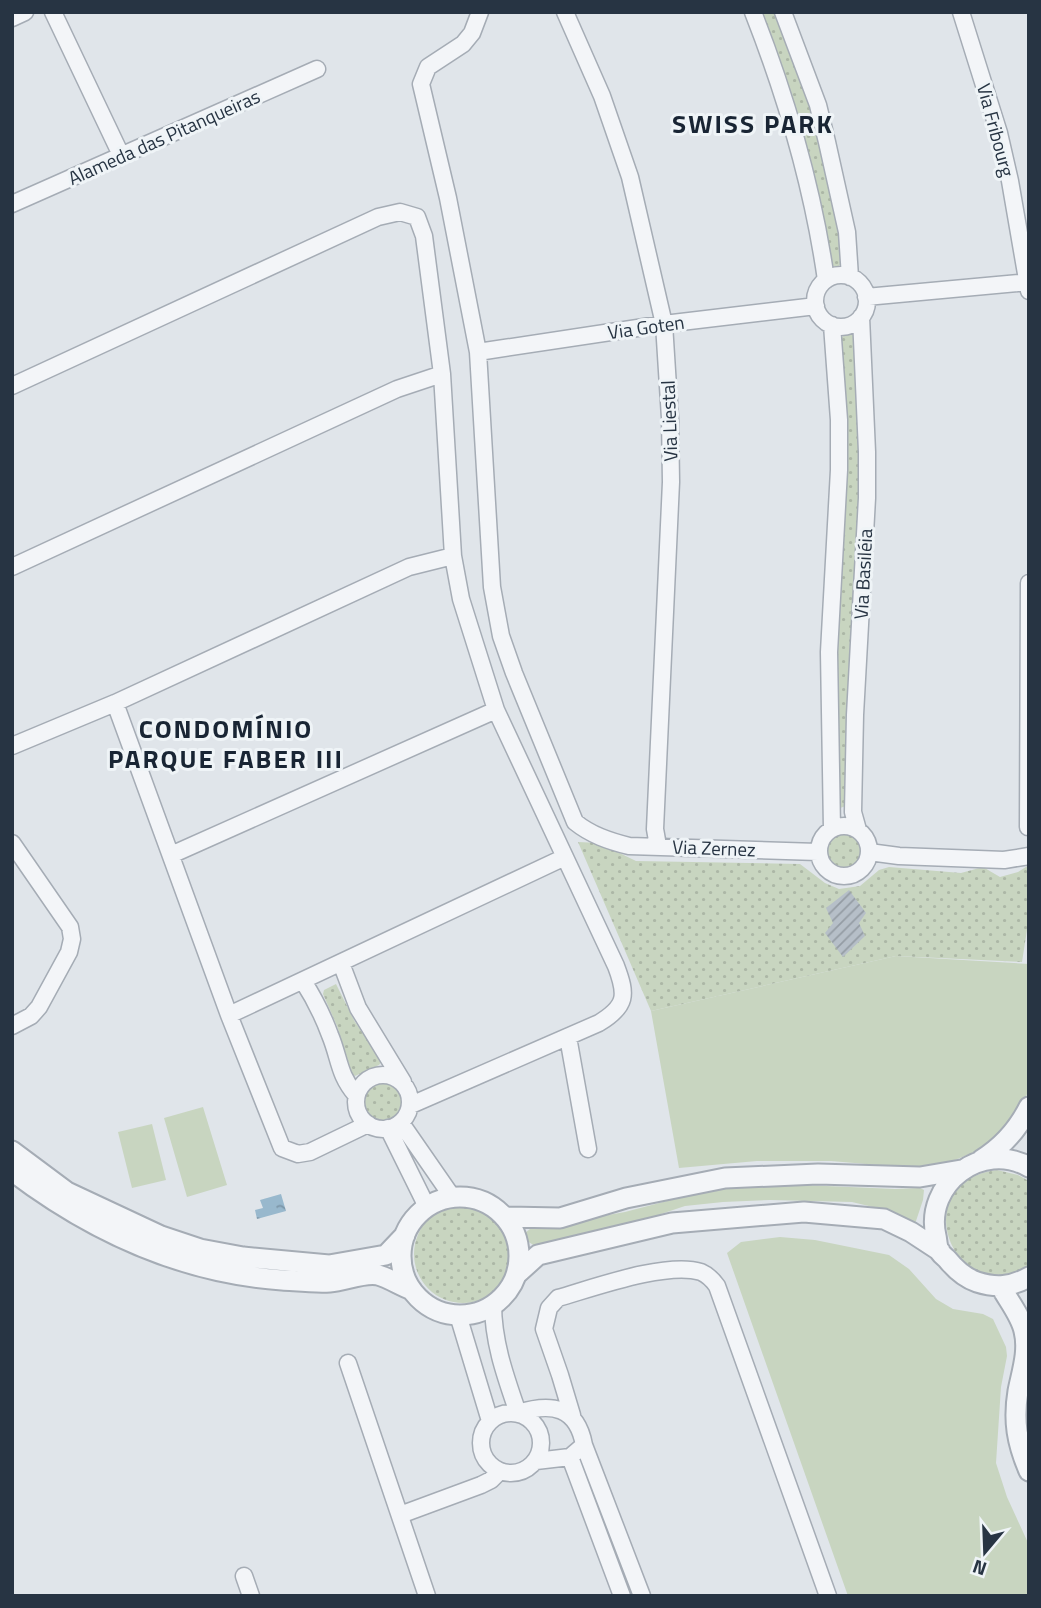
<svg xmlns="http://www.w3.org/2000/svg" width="1041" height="1608" font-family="'Titillium Web',sans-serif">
<defs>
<pattern id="park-dots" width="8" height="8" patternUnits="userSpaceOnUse" patternTransform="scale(1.75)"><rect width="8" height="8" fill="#c8d5c0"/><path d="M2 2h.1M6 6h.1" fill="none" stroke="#acb7a6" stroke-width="1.8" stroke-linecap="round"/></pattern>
<pattern id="water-ripples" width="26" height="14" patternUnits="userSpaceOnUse" patternTransform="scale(1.75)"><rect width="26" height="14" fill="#98b8cd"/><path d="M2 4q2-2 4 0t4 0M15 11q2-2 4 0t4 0" fill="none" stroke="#7c96a8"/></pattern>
<pattern id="building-hatch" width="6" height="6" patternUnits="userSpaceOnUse" patternTransform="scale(1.75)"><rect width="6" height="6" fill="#b6bfc8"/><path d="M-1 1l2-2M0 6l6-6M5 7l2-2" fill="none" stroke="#949ca4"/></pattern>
</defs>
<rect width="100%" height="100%" fill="#e0e5ea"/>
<path fill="#c8d5c0" d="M 896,956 L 1029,964 L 1028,1092 L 1017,1115 L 990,1143 L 977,1151 L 945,1164 L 913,1168 L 831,1161 L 757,1161 L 679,1168 L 651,1011 Z
M 203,1107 L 227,1185 L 187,1197 L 164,1118 Z
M 152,1124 L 166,1180 L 132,1188 L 118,1132 Z
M 781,1184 L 895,1189 L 920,1188 L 924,1190 L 923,1200 L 915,1224 L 877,1208 L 852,1202 L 770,1200 L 723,1202 L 685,1206 L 610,1231 L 535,1246 L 527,1241 L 525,1233 L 530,1229 L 625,1212 L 724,1186 Z
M 780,1237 L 815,1240 L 889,1255 L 909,1269 L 936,1299 L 953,1309 L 983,1314 L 993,1319 L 1006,1347 L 1007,1356 L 1001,1387 L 996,1463 L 1007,1497 L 1029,1545 L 1029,1596 L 848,1596 L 727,1253 L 741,1242 Z"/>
<path fill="url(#park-dots)" d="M 758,12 L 781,12 L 813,103 L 835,203 L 842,255 L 842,262 L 838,267 L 830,265 Z
M 853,328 L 857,328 L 860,494 L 846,806 L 837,809 L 837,671 L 845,490 L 840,339 Z
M824 852a21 21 0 1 1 42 0a21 21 0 1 1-42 0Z
M 578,842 L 599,843 L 636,861 L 800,864 L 825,883 L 839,889 L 860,886 L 879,870 L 889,867 L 961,873 L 983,867 L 1000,877 L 1018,872 L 1029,865 L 1029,917 L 1022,962 L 896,956 L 651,1011 Z
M 336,984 L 355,1022 L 382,1061 L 379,1065 L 355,1076 L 352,1074 L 337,1026 L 323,994 L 324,990 Z
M363 1102a21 21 0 1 1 42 0a21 21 0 1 1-42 0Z
M 997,1170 L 1018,1175 L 1029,1181 L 1029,1265 C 951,1311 905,1181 997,1170 Z
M414 1254a49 49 0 1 1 98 0a49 49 0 1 1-98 0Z"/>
<path fill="url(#water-ripples)" d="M 281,1194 L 286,1211 L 257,1219 L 255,1210 L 263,1208 L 260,1200 Z"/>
<path fill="url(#building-hatch)" d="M 849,890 L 866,913 L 859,923 L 865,936 L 843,957 L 825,933 L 833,923 L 826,908 Z"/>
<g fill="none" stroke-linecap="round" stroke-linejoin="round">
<defs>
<path id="minor" d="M 53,12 L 121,155
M 480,12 L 472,33 L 463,44 L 428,67 L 421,84 L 448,198 L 478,352 L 492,587 L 501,636 L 514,673 L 575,822 C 591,835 609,841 629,846 L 818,852
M 565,12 L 602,96 L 630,177 L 664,324 L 670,418 L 671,482 L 655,829 L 658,846
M 753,12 C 787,99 813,188 826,280
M 783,12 L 818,105 L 827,142 L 847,232 L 850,277
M 961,12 L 999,133 L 1010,181 L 1029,291
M 12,18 L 25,12
M 12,204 L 317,69
M815 301a26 26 0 1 1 52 0a26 26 0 1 1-52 0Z
M 866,297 L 1029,282
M 832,325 L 839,420 L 839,470 L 829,652 L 832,829
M 478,352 L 664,324 L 816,306
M 12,386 L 378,217 L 400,212 L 417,217 L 424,236 L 442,374 L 453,556 L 461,599 L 496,710 L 616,966 C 627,995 627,1006 599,1023 L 411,1105
M 12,567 L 397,389 L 442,374
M 115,703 L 229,1015 L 282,1148 L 298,1154 L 310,1152 L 368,1124
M 12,746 L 115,703 L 409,567 L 453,556
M819 851a25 25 0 1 1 50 0a25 25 0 1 1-50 0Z
M 1028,827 L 1029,583
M 858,830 L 853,812 L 855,715 L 867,498 L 867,452 L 861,317
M 12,843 L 70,927 L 72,939 L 69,952 L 39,1007 L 31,1016 L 12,1026
M 869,852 L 899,856 L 1004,860 L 1029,856
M 171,855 L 496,710
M 341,963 L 358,1008 L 403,1082
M 303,981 C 314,998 323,1016 330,1035 C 340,1059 338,1074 356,1095
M 229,1015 L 565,857
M 568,1037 L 588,1149
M356 1102a27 27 0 1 1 54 0a27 27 0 1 1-54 0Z
M 401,1123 L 453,1198
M 388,1128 L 427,1207
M 493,1304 C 493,1343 506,1378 518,1413 C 552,1402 577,1407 584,1445 L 570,1457 L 536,1461
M 458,1315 L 490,1421
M 348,1363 L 427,1596
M481 1443a30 30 0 1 1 60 0a30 30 0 1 1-60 0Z
M 572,1415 L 560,1375 L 544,1329 L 549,1308 L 558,1298 C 593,1288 667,1261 701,1272 C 708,1275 712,1279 717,1286 L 828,1596
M 584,1445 L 642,1596
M 570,1457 L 622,1596
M 400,1515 L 481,1485 L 491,1480 L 500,1471
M 244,1576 L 251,1596"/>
<path id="tertiary" d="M 12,1151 L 67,1192 L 161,1236 L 200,1249 L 243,1257 L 329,1265 L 386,1255 L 405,1235
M 981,1160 C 1002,1147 1018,1129 1029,1107
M 1029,1167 C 982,1140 924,1184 936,1236 C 937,1240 937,1248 940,1252 C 942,1255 945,1257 947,1259 C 955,1269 965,1278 977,1282 C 996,1288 1011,1287 1029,1277
M 12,1171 C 91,1231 182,1273 282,1280 C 298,1281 314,1283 330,1282 C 345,1281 364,1272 378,1275 C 389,1278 401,1286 412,1290
M401 1256a59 59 0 1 1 118 0a59 59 0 1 1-118 0Z
M 504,1217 L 560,1218 L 626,1198 L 725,1178 L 818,1174 L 920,1177 L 961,1170
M 517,1274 L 538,1255 L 672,1223 L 804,1212 L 884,1219 L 911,1232 L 940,1251
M 1001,1287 C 1008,1300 1021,1316 1024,1331 C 1029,1351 1022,1371 1018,1391 C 1013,1421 1017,1443 1029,1471"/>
</defs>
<use href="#minor" stroke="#a5acb5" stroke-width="19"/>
<use href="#tertiary" stroke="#a5acb5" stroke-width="23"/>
<use href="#minor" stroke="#f3f5f8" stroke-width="16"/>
<use href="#tertiary" stroke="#f3f5f8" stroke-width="19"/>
</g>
<g text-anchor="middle" stroke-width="6" stroke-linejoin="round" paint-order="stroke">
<g font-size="19" fill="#273443" stroke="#eff4f7">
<text transform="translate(996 130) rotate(75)" y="7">Via Fribourg</text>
<text transform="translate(164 137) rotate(-24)" y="7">Alameda das Pitanqueiras</text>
<text transform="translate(646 327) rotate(-8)" y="7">Via Goten</text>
<text transform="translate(669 421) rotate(-92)" y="7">Via Liestal</text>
<text transform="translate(863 574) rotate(-87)" y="7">Via Basiléia</text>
<text transform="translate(714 848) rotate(2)" y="7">Via Zernez</text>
</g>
<g font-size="26" font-weight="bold" letter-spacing="2" fill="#192534" stroke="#eff4f7">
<text x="753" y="133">SWISS PARK</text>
<text x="226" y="738">CONDOMÍNIO<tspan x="226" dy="30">PARQUE FABER III</tspan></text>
</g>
</g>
<rect width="1041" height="1608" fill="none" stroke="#273443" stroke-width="28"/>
<g transform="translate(985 1552) rotate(199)" stroke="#eff4f7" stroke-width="5" paint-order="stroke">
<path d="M0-5L12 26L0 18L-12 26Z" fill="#273443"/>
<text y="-10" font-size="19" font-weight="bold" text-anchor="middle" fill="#273443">N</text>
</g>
</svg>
